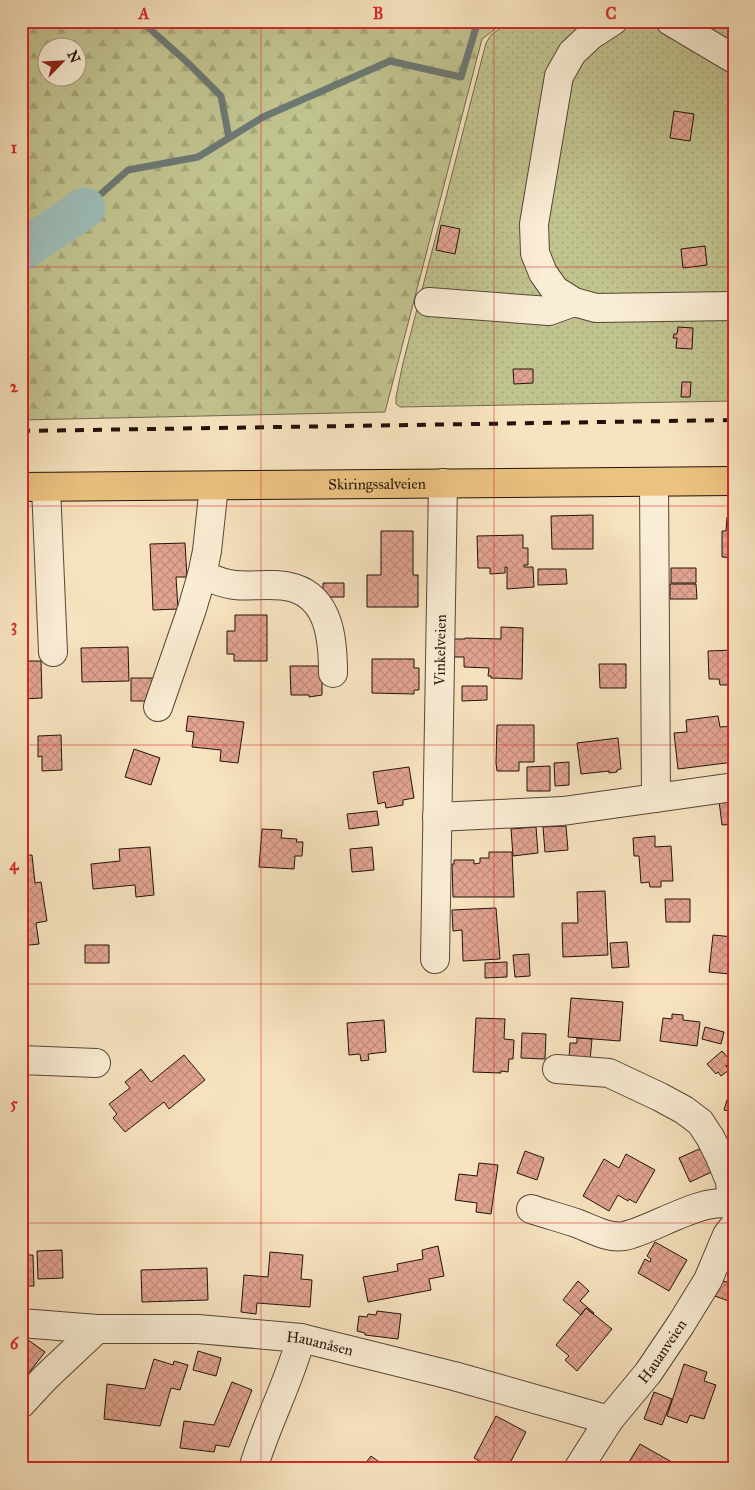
<svg xmlns="http://www.w3.org/2000/svg" width="755" height="1490" font-family="'IM FELL Great Primer',serif">
<defs>
<pattern id="forest-firs" width="22" height="20" patternUnits="userSpaceOnUse" patternTransform="scale(1.25)"><rect width="22" height="20" fill="#c1c38f"/><path d="M5 1l3.5 6h-7zM16 11l3.5 6h-7z" fill="#a6a67a"/></pattern>
<pattern id="park-dots" width="8" height="8" patternUnits="userSpaceOnUse" patternTransform="scale(1.25)"><rect width="8" height="8" fill="#c1c38f"/><path d="M2 2h.1M6 6h.1" fill="none" stroke="#a6a67a" stroke-width="1.8" stroke-linecap="round"/></pattern>
<pattern id="building-cross-hatch" width="8" height="8" patternUnits="userSpaceOnUse" patternTransform="scale(1.25)"><rect width="8" height="8" fill="#e2a491"/><path d="M0 0l8 8M0 8l8-8" fill="none" stroke="#c28c7c"/></pattern>
</defs>
<rect width="100%" height="100%" fill="#f7e3bf"/>
<filter id="stains"><feTurbulence type="fractalNoise" baseFrequency=".004" numOctaves="4"/><feColorMatrix values="0 0 0 0 .2 0 0 0 0 .09 0 0 0 0 .02 0 0 0 .5 -.17"/></filter>
<radialGradient id="worn" r=".72"><stop offset=".6" stop-color="#630" stop-opacity="0"/><stop offset="1" stop-color="#630" stop-opacity=".3"/></radialGradient>
<path fill="url(#forest-firs)" stroke="#726a4d" fill-rule="evenodd" d="M 21,21 L 506,21 L 482,39 L 385,412 L 21,420 ZM 48,48 L 78,48 L 78,78 L 48,78 Z"/>
<path fill="url(#park-dots)" stroke="#726a4d" d="M 510,21 L 734,21 L 734,401 L 400,407 L 396,404 L 396,397 L 403,363 L 486,43 L 491,35 Z"/>
<g fill="none" stroke-linecap="round" stroke-linejoin="round">
<path stroke="#6c7973" stroke-width="7" d="M 141,21 L 188,63 L 221,96 L 229,138
M 85,208 L 128,170 L 198,157 L 263,117 L 390,61 L 461,77 L 478,21"/>
<path stroke="#9ebdb8" stroke-width="41" d="M 21,251 L 85,208"/>
</g>
<path fill="url(#building-cross-hatch)" stroke="#22120b" d="M 724,21 L 734,21 L 734,28 L 723,26 Z
M 674,111 L 694,114 L 690,141 L 670,138 Z
M 441,225 L 460,229 L 455,254 L 436,250 Z
M 705,246 L 707,265 L 683,268 L 681,249 Z
M 678,327 L 693,328 L 692,349 L 676,348 L 677,338 L 673,338 L 674,334 L 677,334 Z
M 513,369 L 533,369 L 533,383 L 514,384 Z
M 682,382 L 691,382 L 690,397 L 681,397 Z
M 593,515 L 593,549 L 552,549 L 551,516 Z
M 727,517 L 734,517 L 734,558 L 722,557 L 722,531 L 726,531 Z
M 381,531 L 413,531 L 413,575 L 418,575 L 418,607 L 367,607 L 367,575 L 381,575 Z
M 523,535 L 523,548 L 528,548 L 528,565 L 524,565 L 524,567 L 533,567 L 534,587 L 507,589 L 507,567 L 505,567 L 505,573 L 490,574 L 490,568 L 478,568 L 477,536 Z
M 185,543 L 187,577 L 176,577 L 178,609 L 153,610 L 150,544 Z
M 671,568 L 696,568 L 696,583 L 671,583 Z
M 538,569 L 566,569 L 567,584 L 538,585 Z
M 323,583 L 344,583 L 344,597 L 323,597 Z
M 670,584 L 696,584 L 697,599 L 670,599 Z
M 235,615 L 267,615 L 267,661 L 234,661 L 234,654 L 227,654 L 227,631 L 235,631 Z
M 501,627 L 523,628 L 522,679 L 491,678 L 491,676 L 488,676 L 489,668 L 464,667 L 464,657 L 454,657 L 454,639 L 465,639 L 465,638 L 501,639 Z
M 128,647 L 129,681 L 82,682 L 81,648 Z
M 734,650 L 734,685 L 720,685 L 719,679 L 709,679 L 708,651 Z
M 372,659 L 414,659 L 414,668 L 419,668 L 419,690 L 414,690 L 414,694 L 372,693 Z
M 21,661 L 41,661 L 42,698 L 21,699 Z
M 599,664 L 626,664 L 626,688 L 600,688 Z
M 290,666 L 322,666 L 322,695 L 309,697 L 309,695 L 291,695 Z
M 131,678 L 153,678 L 145,701 L 131,701 Z
M 462,686 L 487,686 L 487,700 L 462,701 Z
M 188,716 L 244,722 L 238,763 L 220,761 L 221,750 L 192,747 L 194,732 L 186,731 Z
M 718,716 L 720,727 L 734,726 L 734,762 L 678,769 L 674,733 L 687,732 L 686,720 Z
M 497,725 L 534,725 L 534,762 L 519,762 L 519,771 L 497,771 L 496,763 Z
M 61,735 L 62,770 L 42,771 L 42,756 L 38,757 L 38,736 Z
M 618,738 L 621,769 L 617,770 L 617,772 L 609,773 L 609,771 L 581,774 L 577,743 Z
M 134,749 L 160,758 L 151,785 L 125,777 Z
M 569,762 L 569,785 L 555,786 L 554,763 Z
M 550,766 L 550,791 L 527,791 L 527,767 Z
M 409,767 L 414,798 L 403,800 L 403,805 L 386,808 L 385,802 L 378,804 L 373,772 Z
M 734,799 L 734,824 L 722,825 L 719,801 Z
M 377,811 L 379,825 L 349,829 L 347,814 Z
M 566,826 L 568,850 L 545,852 L 543,827 Z
M 536,827 L 538,853 L 513,856 L 511,829 Z
M 262,829 L 282,830 L 281,838 L 297,839 L 296,842 L 303,842 L 302,856 L 295,856 L 294,869 L 259,867 Z
M 655,836 L 655,847 L 671,846 L 673,881 L 661,881 L 661,887 L 650,887 L 649,882 L 641,883 L 639,856 L 634,856 L 633,838 Z
M 150,847 L 154,895 L 136,897 L 135,885 L 93,889 L 91,864 L 120,861 L 119,849 Z
M 372,847 L 374,870 L 352,872 L 350,849 Z
M 489,852 L 512,852 L 514,897 L 453,897 L 452,864 L 454,864 L 454,860 L 474,860 L 474,864 L 480,863 L 480,858 L 489,858 Z
M 32,855 L 35,883 L 41,882 L 47,921 L 36,923 L 39,944 L 21,946 L 21,856 Z
M 605,891 L 608,955 L 563,957 L 562,923 L 578,923 L 577,892 Z
M 665,899 L 690,899 L 690,922 L 666,922 Z
M 496,908 L 500,959 L 463,961 L 462,930 L 453,931 L 452,910 Z
M 713,935 L 734,937 L 734,965 L 731,965 L 730,974 L 709,972 Z
M 627,942 L 629,967 L 612,968 L 610,943 Z
M 85,945 L 109,945 L 109,963 L 85,963 Z
M 529,954 L 530,976 L 515,977 L 513,955 Z
M 507,962 L 507,977 L 485,978 L 485,963 Z
M 571,998 L 623,1002 L 620,1041 L 568,1037 Z
M 672,1014 L 683,1015 L 683,1020 L 700,1022 L 697,1046 L 660,1041 L 663,1018 L 672,1019 Z
M 476,1018 L 505,1019 L 504,1039 L 514,1040 L 513,1059 L 509,1059 L 508,1072 L 501,1071 L 501,1073 L 473,1072 Z
M 384,1020 L 386,1052 L 368,1054 L 369,1060 L 361,1061 L 360,1054 L 349,1055 L 347,1023 Z
M 705,1027 L 724,1032 L 721,1044 L 702,1039 Z
M 522,1033 L 546,1034 L 545,1059 L 521,1058 Z
M 577,1038 L 592,1039 L 590,1060 L 569,1059 L 570,1043 L 577,1043 Z
M 722,1051 L 731,1061 L 726,1066 L 729,1070 L 721,1076 L 718,1072 L 716,1074 L 707,1064 Z
M 184,1055 L 205,1080 L 169,1109 L 164,1102 L 125,1132 L 113,1118 L 117,1114 L 109,1104 L 130,1088 L 125,1082 L 141,1069 L 151,1082 Z
M 728,1097 L 734,1099 L 734,1112 L 724,1110 Z
M 706,1146 L 716,1170 L 690,1182 L 679,1158 Z
M 525,1151 L 544,1158 L 537,1180 L 517,1173 Z
M 626,1154 L 655,1170 L 636,1203 L 629,1199 L 628,1201 L 618,1195 L 609,1211 L 583,1196 L 604,1159 L 619,1168 Z
M 479,1163 L 498,1165 L 491,1214 L 476,1212 L 477,1203 L 455,1200 L 459,1174 L 477,1176 Z
M 655,1242 L 687,1260 L 669,1291 L 638,1273 L 645,1259 L 650,1262 L 651,1259 L 647,1256 Z
M 438,1246 L 444,1276 L 429,1279 L 431,1290 L 368,1302 L 363,1277 L 398,1271 L 397,1264 L 423,1259 L 422,1250 Z
M 62,1250 L 63,1278 L 38,1279 L 37,1251 Z
M 270,1252 L 303,1255 L 301,1279 L 312,1280 L 310,1307 L 257,1303 L 256,1314 L 241,1312 L 244,1275 L 268,1277 Z
M 21,1255 L 33,1255 L 34,1286 L 21,1286 Z
M 733,1266 L 734,1267 L 734,1283 L 728,1281 Z
M 207,1268 L 208,1300 L 142,1302 L 141,1270 Z
M 721,1280 L 734,1285 L 734,1303 L 715,1296 Z
M 578,1281 L 589,1291 L 580,1301 L 594,1313 L 593,1314 L 586,1308 L 581,1315 L 563,1300 Z
M 586,1308 L 612,1329 L 577,1371 L 565,1360 L 569,1356 L 556,1345 Z
M 377,1311 L 401,1314 L 398,1339 L 365,1335 L 365,1333 L 357,1331 L 359,1316 L 367,1317 L 368,1314 L 376,1315 Z
M 24,1337 L 45,1352 L 28,1374 L 21,1369 L 21,1341 Z
M 734,1338 L 734,1358 L 728,1356 Z
M 198,1351 L 221,1358 L 216,1376 L 193,1370 Z
M 154,1359 L 173,1365 L 174,1361 L 188,1365 L 180,1390 L 171,1388 L 160,1426 L 104,1419 L 107,1384 L 145,1389 Z
M 684,1364 L 707,1372 L 704,1381 L 716,1385 L 704,1419 L 690,1415 L 687,1423 L 667,1416 Z
M 232,1382 L 252,1390 L 229,1447 L 216,1445 L 214,1452 L 180,1448 L 184,1421 L 214,1425 Z
M 654,1392 L 672,1399 L 662,1425 L 644,1419 Z
M 496,1416 L 526,1432 L 507,1469 L 483,1469 L 485,1464 L 474,1458 Z
M 640,1444 L 677,1465 L 675,1469 L 640,1469 L 629,1462 Z
M 371,1456 L 389,1469 L 361,1469 Z
M 406,1461 L 416,1469 L 400,1469 Z
M 629,1462 L 640,1469 L 626,1469 Z"/>
<g fill="none" stroke-linecap="round" stroke-linejoin="round">
<defs>
<g id="minor">
<path d="M 613,21 L 590,36 L 572,53 L 559,76 L 534,224 L 535,253 L 543,273 L 555,290 L 574,302 L 596,308 L 734,306"/>
<path d="M 670,21 L 734,59"/>
<path d="M 429,302 L 549,311 L 574,302"/>
<path d="M 654,482 L 656,798"/>
<path d="M 46,487 L 53,652"/>
<path d="M 202,575 C 212,579 224,584 235,585 C 254,587 275,582 294,588 C 330,599 333,641 333,673"/>
<path d="M 158,707 L 192,609 L 202,575 L 207,551 L 214,486"/>
<path d="M 437,817 L 563,811 L 734,787"/>
<path id="s1" d="M 435,959 L 443,483"/>
<path d="M 21,1060 L 96,1063"/>
<path d="M 557,1069 L 609,1073 L 660,1097 L 684,1110 L 700,1122 L 710,1137 L 720,1157 L 730,1181 L 732,1205"/>
<path d="M 531,1209 C 546,1214 561,1218 576,1223 C 590,1228 608,1239 624,1236 C 652,1231 707,1193 734,1206"/>
<path id="s2" d="M 21,1323 L 97,1329 L 198,1329 L 301,1338 L 454,1376 L 609,1420"/>
<path d="M 21,1404 L 45,1378 L 97,1329"/>
<path d="M 253,1469 C 266,1424 289,1383 301,1338"/>
<path id="s3" d="M 578,1469 L 609,1420 L 648,1373 L 681,1324 L 708,1280 L 727,1235 L 734,1226"/>
</g>
<g id="major">
<path id="s4" d="M 21,487 L 734,481"/>
</g>
</defs>
<use href="#minor" stroke="#574638" stroke-width="30"/>
<use href="#major" stroke="#22120b" stroke-width="30"/>
<use href="#minor" stroke="#faedd5" stroke-width="28"/>
<use href="#major" stroke="#ecc280" stroke-width="28"/>
<path stroke="#22120b" stroke-width="4" stroke-dasharray="9 9" stroke-linecap="butt" d="M 21,431 L 734,420"/>
</g>
<path fill="none" stroke="#d62828" stroke-width="1" stroke-opacity="0.55" d="M 261,21 L 261,1469M 494,21 L 494,1469M 21,267 L 734,267M 21,506 L 734,506M 21,745 L 734,745M 21,984 L 734,984M 21,1223 L 734,1223"/>
<g text-anchor="middle" stroke-width="5" stroke-linejoin="round" paint-order="stroke">
<g font-size="15" fill="#22120b" stroke="#faedd5">
<text dy="5" stroke="none"><textPath href="#s4" startOffset="356">Skiringssalveien</textPath></text>
<text dy="5" stroke="none"><textPath href="#s1" startOffset="309">Vinkelveien</textPath></text>
<text dy="5" stroke="none"><textPath href="#s2" startOffset="300">Hauanåsen</textPath></text>
<text dy="5" stroke="none"><textPath href="#s3" startOffset="145">Hauanveien</textPath></text>
</g>
</g>
<rect width="755" height="1490" fill="none" stroke="#f7e3bf" stroke-width="55"/>
<g transform="translate(62 62) rotate(66)"><circle r="24" fill="#faedd5" stroke="#a49584"/>
<path d="M0-4L9 19L0 12L-9 19Z" fill="#8f2418"/>
<text y="-8" font-size="14" font-weight="bold" text-anchor="middle" fill="#22120b">N</text>
</g>
<rect x="28" y="28" width="700" height="1434" fill="none" stroke="#d62828" stroke-width="2"/>
<g font-size="16" text-anchor="middle" font-weight="bold" fill="#d62828">
<text x="144" y="19">A</text>
<text x="378" y="19">B</text>
<text x="611" y="19">C</text>
<text x="14" y="153">1</text>
<text x="14" y="392">2</text>
<text x="14" y="631">3</text>
<text x="14" y="870">4</text>
<text x="14" y="1109">5</text>
<text x="14" y="1349">6</text>
</g>
<rect width="100%" height="100%" filter="url(#stains)"/>
<rect width="100%" height="100%" fill="url(#worn)"/>
</svg>
